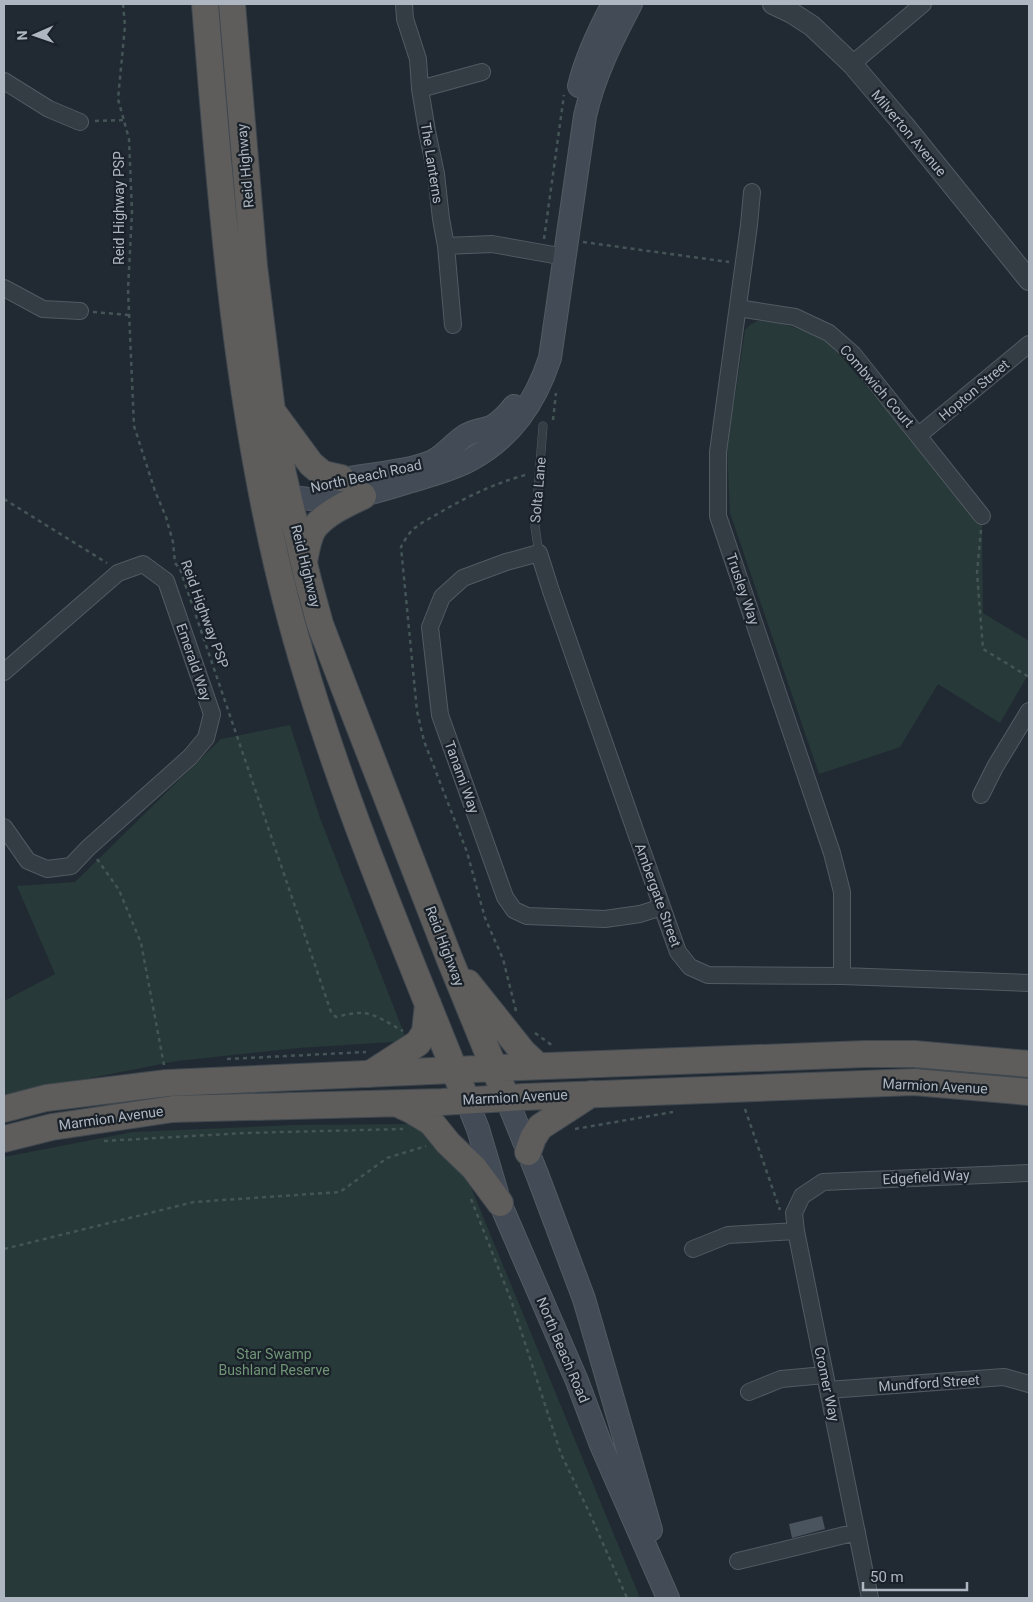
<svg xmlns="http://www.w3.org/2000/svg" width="1033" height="1602" font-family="Roboto,sans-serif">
<rect width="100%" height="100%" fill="#212a33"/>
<path fill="#273938" d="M 757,321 C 778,321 804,329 823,340 C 829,343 835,350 841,356 L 982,523 L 983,613 L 1029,641 L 1029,673 L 1000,723 L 938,684 L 900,747 L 819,774 L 730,513 L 727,449 L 745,330 L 750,325 Z
M 290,725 L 320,818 L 407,1041 L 298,1048 L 177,1061 L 4,1095 L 4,1001 L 55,974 L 17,886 L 75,882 L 221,739 Z
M 410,1124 L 435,1137 L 463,1168 L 640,1598 L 4,1598 L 4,1157 L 133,1132 L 294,1125 Z"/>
<path fill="#4a545f" d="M 822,1516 L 825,1529 L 792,1538 L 789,1524 Z"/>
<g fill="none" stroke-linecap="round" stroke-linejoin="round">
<defs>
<path id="service" d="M 539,553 L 535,527 L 543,426"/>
<path id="minor" d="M 404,4 L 405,19 L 418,59 L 420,89 L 427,131 L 436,174 L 441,219 L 446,246 L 453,325
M 852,64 L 923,4
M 4,81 L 49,109 L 80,122
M 420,89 L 482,72
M 752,192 L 749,225 L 718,452 L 718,516 L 832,853 L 842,892 L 842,976
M 446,246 L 492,244 L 565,257
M 4,288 L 43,309 L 80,311
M 738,308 L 795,317 L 829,333 L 853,354 L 982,516
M 919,435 L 1029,344
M 4,672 L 118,573 L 143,564 L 166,581 L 212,714 L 206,738 L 190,757 L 88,848 L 71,866 L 47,869 L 28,861 L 4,827
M 981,795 L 995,767 L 1029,711
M 662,907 L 640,914 L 605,919 L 527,916 L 514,910 L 505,897 L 440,715 L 430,627 L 442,597 L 463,578 L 506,562 L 539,553 L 551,591 L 662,907 L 678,952 L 690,967 L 708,975 L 842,976 L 1029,983
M 693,1249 L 728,1235 L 796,1231
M 828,1390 L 1004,1377 L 1029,1384
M 749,1392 L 781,1379 L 825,1375
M 738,1561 L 857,1532
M 870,1598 L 796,1231 L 794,1213 L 802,1196 L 823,1182 L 1029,1173"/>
<path id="tertiary" d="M 773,4 L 792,13 L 812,26 L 852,64 L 903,124 L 1029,280"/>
<path id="secondary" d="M 579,86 C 586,57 599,30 613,4
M 325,483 C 358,474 403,474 433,461 C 446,455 454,442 466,435 C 473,431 480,430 488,428 C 497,425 508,414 514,406
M 289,496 C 301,498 314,500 327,500 C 357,499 384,489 412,481 C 431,475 452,470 470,460 C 512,437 535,403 550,358 L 585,116 C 594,76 612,40 631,4
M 506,1097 L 537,1174 L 584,1299 L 651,1530
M 466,1099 L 478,1129 L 500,1203 L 577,1381 L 601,1445 L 668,1598"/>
<path id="trunk" d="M 205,4 C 221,204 236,406 286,601 C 330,772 401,936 466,1099
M 232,4 L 254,266 L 272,411 L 283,474 L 308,580 L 320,624 L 344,687 L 450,960 L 506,1097
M 275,415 L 311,464 L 323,474 L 341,478
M 304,562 C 306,551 308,537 314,528 C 326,513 346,504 363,496
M 468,983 L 523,1052 L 538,1066
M 370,1074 L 418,1043 L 425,1032 L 428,1004
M 398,1104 L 411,1110 L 431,1122 L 448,1143 L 474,1168 L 500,1203
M 4,1109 L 46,1098 L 167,1083 L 521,1067 L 865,1054 L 914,1054 L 1029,1064
M 4,1139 L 52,1127 L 173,1109 L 442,1102 L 524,1097 L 914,1082 L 1029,1092
M 528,1152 L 533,1138 L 540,1127 L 591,1094"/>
</defs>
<use href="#service" stroke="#525a62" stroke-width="9"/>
<use href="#minor" stroke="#525a62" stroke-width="18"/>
<use href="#tertiary" stroke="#525a62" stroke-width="22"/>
<use href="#secondary" stroke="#525a62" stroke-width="24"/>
<use href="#trunk" stroke="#3f474f" stroke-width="28"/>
<path stroke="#455556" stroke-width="2.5" stroke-dasharray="4 4" stroke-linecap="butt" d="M 123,4 L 125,26 L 118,99 L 129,139 L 132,212 L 128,289 L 134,426 L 155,491 L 166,517 L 173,542 L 175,563 L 180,569 L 331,1012 L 336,1017 C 369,1008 374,1015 403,1031
M 95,121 L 124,120
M 544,239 L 564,95
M 583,242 L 729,262
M 93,312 L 129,315
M 553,420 L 556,393
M 4,499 L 107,563
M 981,530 L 977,573 L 983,649 L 1029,677
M 97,859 L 119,890 L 141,943 L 164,1065
M 516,1011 L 503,959 L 485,918 L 467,852 L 424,741 L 417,711 L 401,547 C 403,543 406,538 409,534 C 415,526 425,521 434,516 C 464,498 494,483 529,474
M 535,1033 L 553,1046
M 227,1059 L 366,1052
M 745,1109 L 780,1210
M 575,1129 L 673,1112
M 104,1141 L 245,1133 L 403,1129
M 471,1199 L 511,1300 L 561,1454 L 589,1512 L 627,1598
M 4,1249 L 194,1202 L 340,1192 L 387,1158 L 426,1146"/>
<use href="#service" stroke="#343c44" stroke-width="8"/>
<use href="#minor" stroke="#343c44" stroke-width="16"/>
<use href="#tertiary" stroke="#343c44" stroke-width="20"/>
<use href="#secondary" stroke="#434b57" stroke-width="22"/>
<use href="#trunk" stroke="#5e5d5b" stroke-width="26"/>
</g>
<g text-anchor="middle" stroke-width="4.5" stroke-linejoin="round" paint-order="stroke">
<g font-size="14" fill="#aeb7c1" stroke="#1a2129">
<text transform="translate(909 133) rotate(50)" y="5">Milverton Avenue</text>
<text transform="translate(432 163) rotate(81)" y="5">The Lanterns</text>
<text transform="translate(245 166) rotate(-95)" y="5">Reid Highway</text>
<text transform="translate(119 208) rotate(-90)" y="5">Reid Highway PSP</text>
<text transform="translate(877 386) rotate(49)" y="5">Combwich Court</text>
<text transform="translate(974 390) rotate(-40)" y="5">Hopton Street</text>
<text transform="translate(366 476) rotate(-12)" y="5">North Beach Road</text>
<text transform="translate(538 490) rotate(-85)" y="5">Solta Lane</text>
<text transform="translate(306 566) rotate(76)" y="5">Reid Highway</text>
<text transform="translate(743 589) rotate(71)" y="5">Trusley Way</text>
<text transform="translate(205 614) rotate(70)" y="5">Reid Highway PSP</text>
<text transform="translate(194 662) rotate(71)" y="5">Emerald Way</text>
<text transform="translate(462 777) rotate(70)" y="5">Tanami Way</text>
<text transform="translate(658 895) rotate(70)" y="5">Ambergate Street</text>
<text transform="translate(445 946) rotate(69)" y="5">Reid Highway</text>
<text transform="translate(935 1086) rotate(3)" y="5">Marmion Avenue</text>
<text transform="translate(515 1097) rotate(-3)" y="5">Marmion Avenue</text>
<text transform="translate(111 1118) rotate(-8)" y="5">Marmion Avenue</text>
<text transform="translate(926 1177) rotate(-3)" y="5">Edgefield Way</text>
<text transform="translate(563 1350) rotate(67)" y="5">North Beach Road</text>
<text transform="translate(929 1383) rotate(-4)" y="5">Mundford Street</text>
<text transform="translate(827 1384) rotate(78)" y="5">Cromer Way</text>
</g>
<g font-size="14" fill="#709577" stroke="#1a2129">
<text x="274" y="1359">Star Swamp<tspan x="274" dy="16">Bushland Reserve</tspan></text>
</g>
</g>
<rect width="1033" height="1602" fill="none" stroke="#aeb7c1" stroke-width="10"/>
<g transform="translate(35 35) rotate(268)" stroke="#1a2129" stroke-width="4" paint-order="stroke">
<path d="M0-4L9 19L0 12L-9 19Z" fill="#aeb7c1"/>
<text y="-8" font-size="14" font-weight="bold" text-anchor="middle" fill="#aeb7c1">N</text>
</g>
<path d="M863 1582v8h104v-8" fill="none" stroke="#aeb7c1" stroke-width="2.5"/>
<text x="870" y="1582" font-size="15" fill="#aeb7c1" stroke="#1a2129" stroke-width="4" paint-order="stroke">50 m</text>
</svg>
